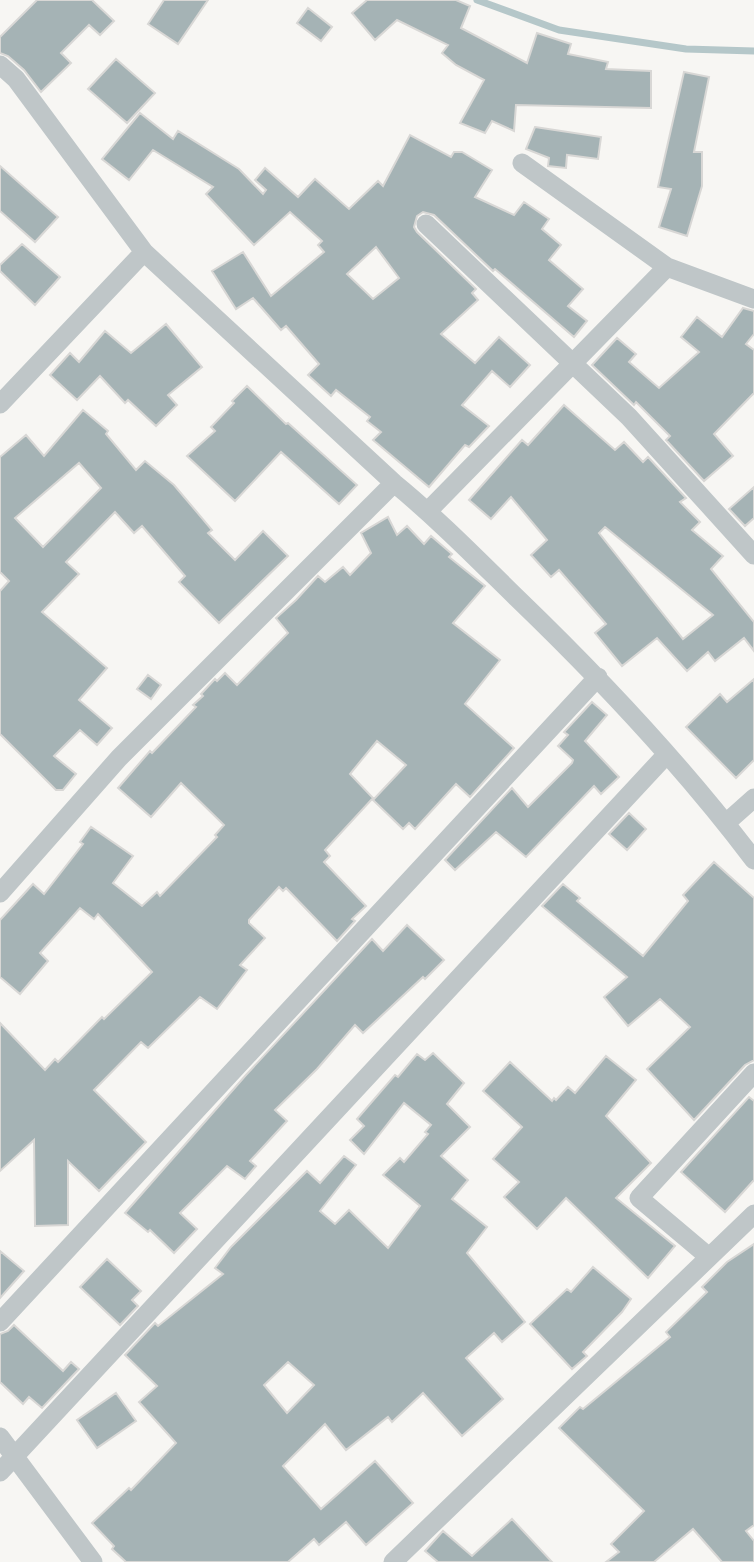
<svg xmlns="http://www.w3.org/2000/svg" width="754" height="1562" font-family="Roboto,sans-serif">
<rect width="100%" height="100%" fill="#f7f6f3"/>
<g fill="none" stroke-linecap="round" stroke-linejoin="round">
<path stroke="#b5c7c9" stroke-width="7" d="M 477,0 L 559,30 L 686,49 L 754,51"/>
</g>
<path fill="#a5b3b5" stroke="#d8d7d5" stroke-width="2" fill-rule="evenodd" d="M 37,0 L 92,0 L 114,21 L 100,35 L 89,25 L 61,53 L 71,63 L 41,92 L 24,70 L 8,56 L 0,53 L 0,37 Z
M 164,0 L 208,0 L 178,44 L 148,24 Z
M 367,0 L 456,0 L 470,6 L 461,28 L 527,63 L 537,33 L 571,44 L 568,54 L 608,62 L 606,69 L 651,71 L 651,108 L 516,105 L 514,131 L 492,121 L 485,133 L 460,123 L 484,80 L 456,65 L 442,53 L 448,45 L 397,20 L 375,40 L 352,13 Z
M 308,8 L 332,27 L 321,41 L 297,23 Z
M 116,59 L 155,93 L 127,123 L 88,89 Z
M 684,72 L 709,77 L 694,152 L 702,152 L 702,186 L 687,236 L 659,227 L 671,189 L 658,187 Z
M 140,113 L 173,139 L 178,131 L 239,169 L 263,194 L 266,190 L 255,180 L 265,168 L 298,197 L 315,179 L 349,209 L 378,181 L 383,186 L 410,135 L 451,157 L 454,152 L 462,152 L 492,170 L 475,197 L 514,215 L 524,202 L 549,219 L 542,229 L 561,245 L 549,260 L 583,289 L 568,306 L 587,321 L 574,337 L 495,269 L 493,271 L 434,215 L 423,212 L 417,216 L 414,227 L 417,232 L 476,289 L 472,293 L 478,300 L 441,334 L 475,363 L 499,337 L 530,365 L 510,387 L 492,371 L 462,405 L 489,426 L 469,447 L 465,445 L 429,487 L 373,440 L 381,432 L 367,421 L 370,417 L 336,390 L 331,396 L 308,375 L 319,364 L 286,326 L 281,330 L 253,298 L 236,309 L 212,271 L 243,252 L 271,296 L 324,252 L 318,245 L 322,241 L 290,212 L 254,245 L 206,194 L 213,187 L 153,150 L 129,180 L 102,159 ZM 376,247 L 399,278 L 373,299 L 347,274 Z
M 535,127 L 601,137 L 598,159 L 567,155 L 566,168 L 548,166 L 549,158 L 526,149 Z
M 0,166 L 58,217 L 35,242 L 0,211 Z
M 22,244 L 60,277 L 35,305 L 0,271 L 0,265 Z
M 743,308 L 754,311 L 754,334 L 746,344 L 754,350 L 754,393 L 714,434 L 733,456 L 704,481 L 666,440 L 670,436 L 636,402 L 634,405 L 592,365 L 617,338 L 636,354 L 629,362 L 659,388 L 699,352 L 681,337 L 697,317 L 722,337 Z
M 166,324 L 202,367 L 168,395 L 177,405 L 156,426 L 128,400 L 125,403 L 100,376 L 77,400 L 50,375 L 70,353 L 79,362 L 105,331 L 131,353 Z
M 247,386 L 286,424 L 288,423 L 357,485 L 339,504 L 281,452 L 235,501 L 187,456 L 215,431 L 211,427 L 234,403 L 232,401 Z
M 564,405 L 615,450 L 624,442 L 643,462 L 648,457 L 686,498 L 680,502 L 700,522 L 692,530 L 723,556 L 711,569 L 754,622 L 754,651 L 744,638 L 715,661 L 708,652 L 687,671 L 657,638 L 622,666 L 595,633 L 606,624 L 559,570 L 551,577 L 531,555 L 547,540 L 511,497 L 491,519 L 469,500 L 522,440 L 528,445 ZM 605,527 L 713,615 L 683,639 L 599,533 Z
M 83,410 L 108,431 L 106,434 L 136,470 L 145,461 L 174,485 L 212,530 L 208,533 L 235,560 L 263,531 L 288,556 L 219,623 L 179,582 L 185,576 L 142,526 L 134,533 L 115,512 L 66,562 L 79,574 L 42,612 L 107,668 L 79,700 L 112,728 L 97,745 L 80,730 L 54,756 L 76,774 L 63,790 L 56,790 L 0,734 L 0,591 L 9,581 L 0,572 L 0,457 L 26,435 L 44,456 ZM 79,463 L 101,488 L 43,547 L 15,518 Z
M 754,487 L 754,518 L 745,526 L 729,509 Z
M 388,517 L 397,535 L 407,526 L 424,544 L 431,536 L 452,554 L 449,557 L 485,586 L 453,623 L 500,660 L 465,704 L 514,748 L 470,797 L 456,784 L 415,829 L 409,823 L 403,829 L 373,800 L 406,765 L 377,741 L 350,774 L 373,798 L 325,850 L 330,856 L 324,862 L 366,906 L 352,919 L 355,921 L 337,941 L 286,888 L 283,891 L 279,887 L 249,920 L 249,923 L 265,938 L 240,965 L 247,970 L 217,1009 L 200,997 L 148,1048 L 141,1042 L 94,1090 L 146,1142 L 99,1191 L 68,1161 L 68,1225 L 35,1226 L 34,1140 L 0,1171 L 0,1023 L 45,1070 L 55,1059 L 58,1062 L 102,1017 L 104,1019 L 152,972 L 98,914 L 94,919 L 80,908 L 40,953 L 48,961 L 20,994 L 0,977 L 0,920 L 33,884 L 44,894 L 83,844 L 80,842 L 91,827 L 133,856 L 113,883 L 142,906 L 157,892 L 160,896 L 217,837 L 215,835 L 224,825 L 181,783 L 151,817 L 118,788 L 150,751 L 152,753 L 196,707 L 193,705 L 203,696 L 201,694 L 215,679 L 217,681 L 225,673 L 237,685 L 288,633 L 276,618 L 296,600 L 318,576 L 325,582 L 343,567 L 350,575 L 371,553 L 361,533 Z
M 148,675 L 161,685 L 151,699 L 137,689 Z
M 754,679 L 754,760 L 736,778 L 686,727 L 720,694 L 727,702 Z
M 592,702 L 607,715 L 585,741 L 619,777 L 601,794 L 594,786 L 526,857 L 496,832 L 455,870 L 445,860 L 512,788 L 528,807 L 572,763 L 573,760 L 558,746 L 568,735 L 564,732 Z
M 629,813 L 646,829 L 627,850 L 609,834 Z
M 714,862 L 754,898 L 754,1060 L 745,1065 L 694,1120 L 647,1069 L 690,1027 L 660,999 L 628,1026 L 604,997 L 627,977 L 542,906 L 563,884 L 580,898 L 577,901 L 643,956 L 688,901 L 683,895 Z
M 407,925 L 444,960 L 425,979 L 423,977 L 363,1033 L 355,1025 L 317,1069 L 275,1110 L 287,1121 L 250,1161 L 256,1166 L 245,1179 L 227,1166 L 180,1213 L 197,1229 L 174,1253 L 150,1230 L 148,1232 L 125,1213 L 246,1075 L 372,939 L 383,951 Z
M 433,1053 L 464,1083 L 447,1104 L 470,1127 L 441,1156 L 468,1180 L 452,1199 L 487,1227 L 467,1253 L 525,1322 L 502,1342 L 494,1333 L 466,1358 L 503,1399 L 462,1436 L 423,1393 L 392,1422 L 388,1417 L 346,1450 L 325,1424 L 283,1466 L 321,1509 L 375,1461 L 413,1503 L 366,1545 L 346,1522 L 319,1545 L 314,1539 L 288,1562 L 126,1562 L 112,1549 L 114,1546 L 92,1523 L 129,1488 L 131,1490 L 176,1443 L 139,1402 L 157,1386 L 125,1355 L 155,1323 L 158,1326 L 223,1274 L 215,1268 L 231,1247 L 307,1171 L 320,1183 L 344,1156 L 356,1165 L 320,1211 L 335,1224 L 349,1210 L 388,1248 L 420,1206 L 383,1175 L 400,1158 L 404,1162 L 428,1134 L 425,1132 L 431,1125 L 404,1103 L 364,1154 L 350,1140 L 364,1126 L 357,1119 L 395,1075 L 398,1077 L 417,1054 L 425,1060 ZM 288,1362 L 314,1385 L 287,1413 L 264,1385 Z
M 606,1056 L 636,1080 L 606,1116 L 651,1163 L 616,1198 L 675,1246 L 648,1278 L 566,1198 L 537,1229 L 504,1197 L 519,1182 L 493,1159 L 522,1127 L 483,1091 L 510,1062 L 552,1101 L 554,1098 L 556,1100 L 568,1087 L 575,1093 Z
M 749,1097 L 754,1101 L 754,1180 L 725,1212 L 681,1172 Z
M 754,1244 L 754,1525 L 746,1531 L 754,1541 L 754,1562 L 722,1562 L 693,1529 L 654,1562 L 606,1562 L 619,1552 L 611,1544 L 644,1511 L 559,1428 L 580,1407 L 583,1409 L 670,1337 L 666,1332 L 707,1292 L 702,1287 L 727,1262 Z
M 0,1251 L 24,1271 L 0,1298 Z
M 107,1259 L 141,1291 L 132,1300 L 138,1306 L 120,1325 L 80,1287 Z
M 593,1267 L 631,1299 L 622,1312 L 583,1352 L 587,1356 L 572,1369 L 530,1324 L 567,1289 L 571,1292 Z
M 14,1325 L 63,1371 L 71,1362 L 79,1369 L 42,1408 L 29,1397 L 23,1404 L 0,1382 L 0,1334 L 8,1331 Z
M 116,1393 L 136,1421 L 97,1448 L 77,1420 Z
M 512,1519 L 552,1562 L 438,1562 L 425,1551 L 443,1531 L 472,1556 Z"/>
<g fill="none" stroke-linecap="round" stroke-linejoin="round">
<path stroke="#bfc6c8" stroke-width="19" d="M 0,65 L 16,79 L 144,252 L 394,483 C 438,519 477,559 518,599 C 603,681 683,766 754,860
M 522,163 L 667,267 L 754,299
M 426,224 L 629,417 L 754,555
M 0,404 L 144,252
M 428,511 L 667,267
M 726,823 L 754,798
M 0,893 L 119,758 L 394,483
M 709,1257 L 639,1198 L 754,1073
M 0,1322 L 598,677
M 0,1437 L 93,1562
M 0,1472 L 667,754
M 393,1562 L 754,1214"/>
</g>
</svg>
